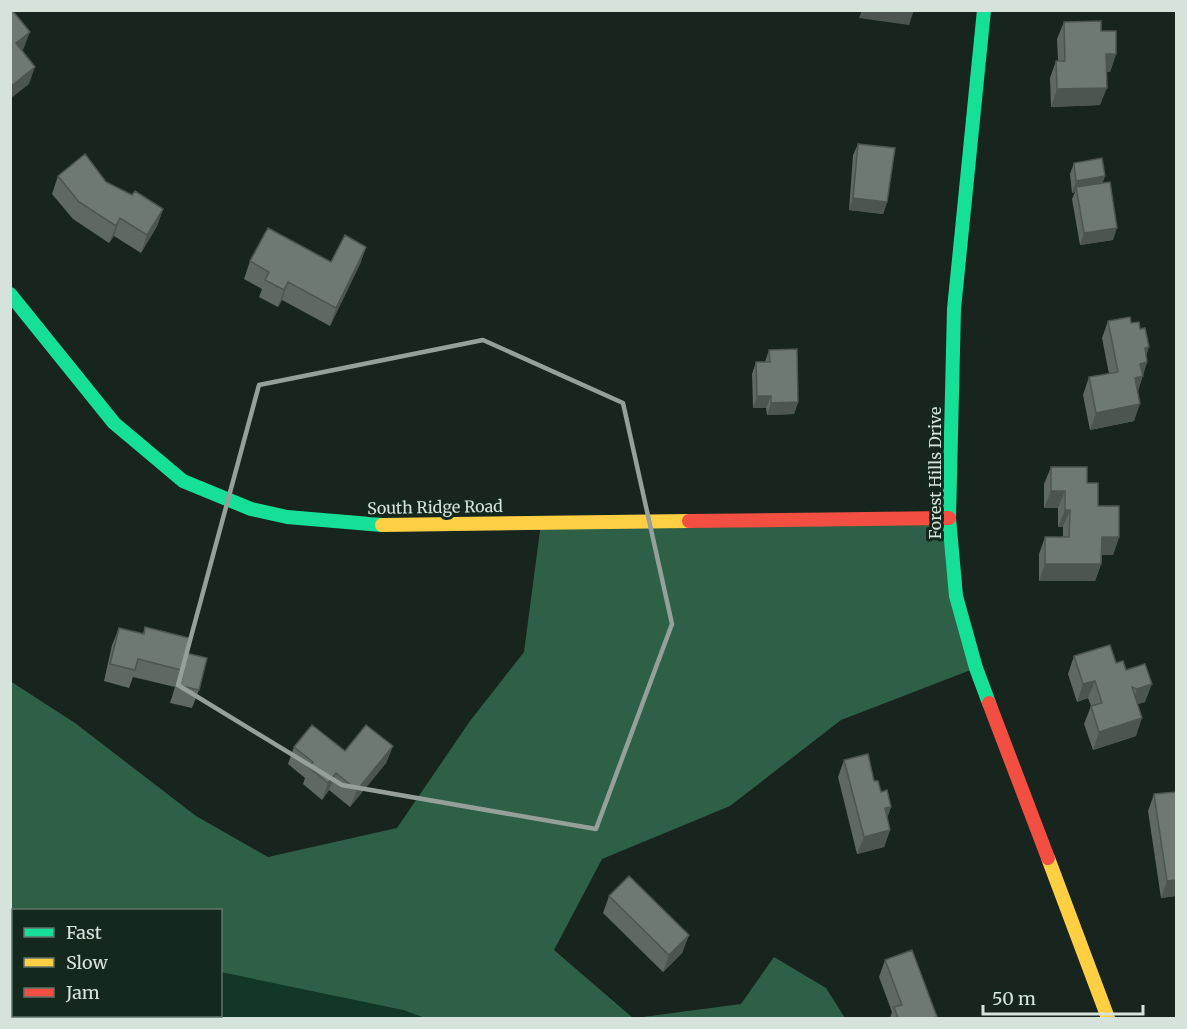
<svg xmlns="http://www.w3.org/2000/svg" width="1187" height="1029" font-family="Merriweather,serif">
<rect width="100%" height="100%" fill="#18241e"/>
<path fill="#113726" d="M 10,908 L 14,910 L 14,1016 L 220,1016 L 221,961 L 403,1010 L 425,1018 L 11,1018 Z"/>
<path fill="#2e6047" d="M 949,518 L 976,668 L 841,720 L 730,806 L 602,859 L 554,950 L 633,1018 L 425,1018 L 403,1010 L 221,972 L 220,910 L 14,910 L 13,930 L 11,930 L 10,681 L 75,723 L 196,816 L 268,857 L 397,828 L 470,721 L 524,652 L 541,523 Z
M 774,957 L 826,988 L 845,1018 L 635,1018 L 741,1004 Z"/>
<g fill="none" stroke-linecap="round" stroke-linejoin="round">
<path stroke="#16e098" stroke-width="14" d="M 984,10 L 954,309 L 949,518 L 956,596 L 976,668 L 989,703
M 10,294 L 114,423 L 183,481 L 251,509 L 287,517 L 382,525"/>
<path stroke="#ffcf43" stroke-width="14" d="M 382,525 L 689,521
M 1048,858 L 1108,1018"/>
<path stroke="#f24e42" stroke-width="14" d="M 689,521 L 949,518
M 989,703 L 1048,858"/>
</g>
<path fill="#5f6863" d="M 1064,22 L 1101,31 L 1116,54 L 1110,72 L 1106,72 L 1100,105 L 1051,107 L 1050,78 L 1056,61 L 1058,61 L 1057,39 Z
M 858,144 L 887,202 L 883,214 L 849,210 L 853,155 Z
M 1074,163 L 1105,176 L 1102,183 L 1113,240 L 1080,245 L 1072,199 L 1075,192 L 1072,193 L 1070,174 Z
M 58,176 L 106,182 L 132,195 L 163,209 L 157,226 L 141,253 L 114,236 L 109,243 L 73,219 L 52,194 Z
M 366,247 L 360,264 L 330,326 L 282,300 L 278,307 L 259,297 L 262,289 L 244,279 L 250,261 L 331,262 Z
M 1108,321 L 1131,323 L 1146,356 L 1147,362 L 1138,391 L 1134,421 L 1090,430 L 1083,395 L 1089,377 L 1109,374 L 1102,338 Z
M 769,350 L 798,402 L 794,414 L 767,415 L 766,408 L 753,408 L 752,374 L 756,362 L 765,362 Z
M 1051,467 L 1087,483 L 1098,506 L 1119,537 L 1113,555 L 1102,555 L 1101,564 L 1095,581 L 1039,581 L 1039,554 L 1045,537 L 1063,537 L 1063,527 L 1058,527 L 1058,508 L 1044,508 L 1044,484 Z
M 145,627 L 186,653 L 199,690 L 192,708 L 170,703 L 175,687 L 133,677 L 129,688 L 104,681 L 112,645 L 119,628 L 143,634 Z
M 1074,656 L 1116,663 L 1126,670 L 1145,702 L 1138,704 L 1136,736 L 1093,750 L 1084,724 L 1091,706 L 1088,698 L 1077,702 L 1068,674 Z
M 393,746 L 386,763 L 350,807 L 329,790 L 322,800 L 303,784 L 305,778 L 288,764 L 294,747 L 345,751 Z
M 844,760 L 874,781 L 891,807 L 887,818 L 890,830 L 884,847 L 857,854 L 838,777 Z
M 1176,792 L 1176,896 L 1161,898 L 1148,811 L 1154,794 Z
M 609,896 L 689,935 L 682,953 L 663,972 L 603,913 Z
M 885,960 L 937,1018 L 890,1018 L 892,1012 L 879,977 Z"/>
<path fill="#4d5550" d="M 862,10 L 914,10 L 909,25 L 859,18 Z
M 30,32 L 23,50 L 10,60 L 16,43 Z
M 1106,54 L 1116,54 L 1110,72 L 1100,72 Z
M 35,67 L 29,84 L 10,99 L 10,87 Z
M 1107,88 L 1100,105 L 1051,107 L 1057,89 Z
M 1105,176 L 1101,188 L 1076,187 L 1075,192 L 1072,193 L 1076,181 Z
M 853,198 L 887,202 L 883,214 L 849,210 Z
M 163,209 L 157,226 L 141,253 L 147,235 Z
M 120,218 L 114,236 L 109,243 L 116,226 Z
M 1117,228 L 1113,240 L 1080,245 L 1084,233 Z
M 366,247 L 360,264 L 330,326 L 336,308 Z
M 288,282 L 282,300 L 278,307 L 284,290 Z
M 1149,347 L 1144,363 L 1147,362 L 1137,394 L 1129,395 L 1145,348 Z
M 757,396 L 771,396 L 766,408 L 753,408 Z
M 798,402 L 794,414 L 767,415 L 771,403 Z
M 1140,404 L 1134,421 L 1090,430 L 1096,413 Z
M 1051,491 L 1065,491 L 1058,508 L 1044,508 Z
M 1065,510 L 1070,510 L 1063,527 L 1058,527 Z
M 1102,537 L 1119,537 L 1113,555 L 1095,555 Z
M 1045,564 L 1101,564 L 1095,581 L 1039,581 Z
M 1095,681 L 1088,698 L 1077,702 L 1083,684 Z
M 1152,684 L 1145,702 L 1131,706 L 1137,689 Z
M 1142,718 L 1136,736 L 1093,750 L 1099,732 Z
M 393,746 L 386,763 L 350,807 L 357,790 Z
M 336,773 L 329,790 L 322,800 L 328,783 Z
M 891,807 L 885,824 L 885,808 Z
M 890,830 L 884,847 L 857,854 L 864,837 Z
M 1176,880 L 1176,896 L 1161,898 L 1167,881 Z
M 689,935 L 682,953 L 663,972 L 669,955 Z"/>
<path fill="#6e7973" stroke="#4d5550" stroke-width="1.5" d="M 10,10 L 12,10 L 30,32 L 16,43 L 35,67 L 10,87 Z
M 1101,21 L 1101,31 L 1116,31 L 1116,54 L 1106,54 L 1107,88 L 1057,89 L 1056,61 L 1065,61 L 1064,22 Z
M 858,144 L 895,148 L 887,202 L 853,198 Z
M 85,154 L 106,182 L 132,195 L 135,191 L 163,209 L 147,235 L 120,218 L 116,226 L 79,202 L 58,176 Z
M 1102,158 L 1105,176 L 1076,181 L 1074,163 Z
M 1110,182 L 1117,228 L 1084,233 L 1076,187 Z
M 268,228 L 331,262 L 345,235 L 366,247 L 336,308 L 288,282 L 284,290 L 265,280 L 269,272 L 250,261 Z
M 1130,317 L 1131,323 L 1139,322 L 1140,329 L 1145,328 L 1149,347 L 1145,348 L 1147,362 L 1140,364 L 1143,376 L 1135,378 L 1140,404 L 1096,413 L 1089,377 L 1118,372 L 1108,321 Z
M 797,349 L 798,402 L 771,403 L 771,396 L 757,396 L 756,362 L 770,362 L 769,350 Z
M 1051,467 L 1087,467 L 1087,483 L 1098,483 L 1098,506 L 1119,506 L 1119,537 L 1102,537 L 1101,564 L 1045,564 L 1045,537 L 1069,537 L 1070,510 L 1065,510 L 1065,491 L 1051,491 Z
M 145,627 L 189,638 L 186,653 L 207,658 L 199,690 L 177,685 L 181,670 L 138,659 L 135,670 L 110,664 L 119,628 L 144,634 Z
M 1110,645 L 1116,663 L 1123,661 L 1126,670 L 1145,664 L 1152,684 L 1137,689 L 1132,687 L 1142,718 L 1099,732 L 1091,706 L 1102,703 L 1095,681 L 1083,684 L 1074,656 Z
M 312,725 L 345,751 L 366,725 L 393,746 L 357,790 L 336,773 L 328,783 L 309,767 L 313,762 L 294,747 Z
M 868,754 L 874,781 L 878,781 L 881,792 L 887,790 L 891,807 L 885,808 L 890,830 L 864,837 L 844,760 Z
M 1176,792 L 1176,880 L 1167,881 L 1154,794 Z
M 629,876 L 689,935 L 669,955 L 609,896 Z
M 912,950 L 937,1017 L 933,1018 L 898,1018 L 894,1007 L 902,1005 L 885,960 Z"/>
<path fill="none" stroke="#94a099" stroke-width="4.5" stroke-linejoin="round" d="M 483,340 L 623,403 L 672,624 L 596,829 L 342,785 L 178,685 L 259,385 Z"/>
<g text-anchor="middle" stroke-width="6" stroke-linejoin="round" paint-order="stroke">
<g font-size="16" fill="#d6e3db" stroke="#14281d">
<text transform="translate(935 473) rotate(-90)" y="6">Forest Hills Drive</text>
<text transform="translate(435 507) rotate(-1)" y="6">South Ridge Road</text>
</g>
</g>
<rect width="1187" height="1029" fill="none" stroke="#d6e3db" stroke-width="24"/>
<rect x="12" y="909" width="210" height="108" fill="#14281d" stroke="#627369" stroke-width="1.5"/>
<rect x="24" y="928" width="30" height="9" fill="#16e098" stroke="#627369" stroke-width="1.5"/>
<text x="66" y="939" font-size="18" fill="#d6e3db">Fast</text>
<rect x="24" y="958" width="30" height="9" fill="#ffcf43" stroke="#627369" stroke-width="1.5"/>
<text x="66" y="969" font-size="18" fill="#d6e3db">Slow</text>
<rect x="24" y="988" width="30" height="9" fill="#f24e42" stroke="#627369" stroke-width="1.5"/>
<text x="66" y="999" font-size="18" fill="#d6e3db">Jam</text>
<path d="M983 1005v9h160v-9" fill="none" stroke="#d6e3db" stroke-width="3"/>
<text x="992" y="1005" font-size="18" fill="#d6e3db" stroke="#14281d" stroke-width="4.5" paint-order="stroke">50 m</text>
</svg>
